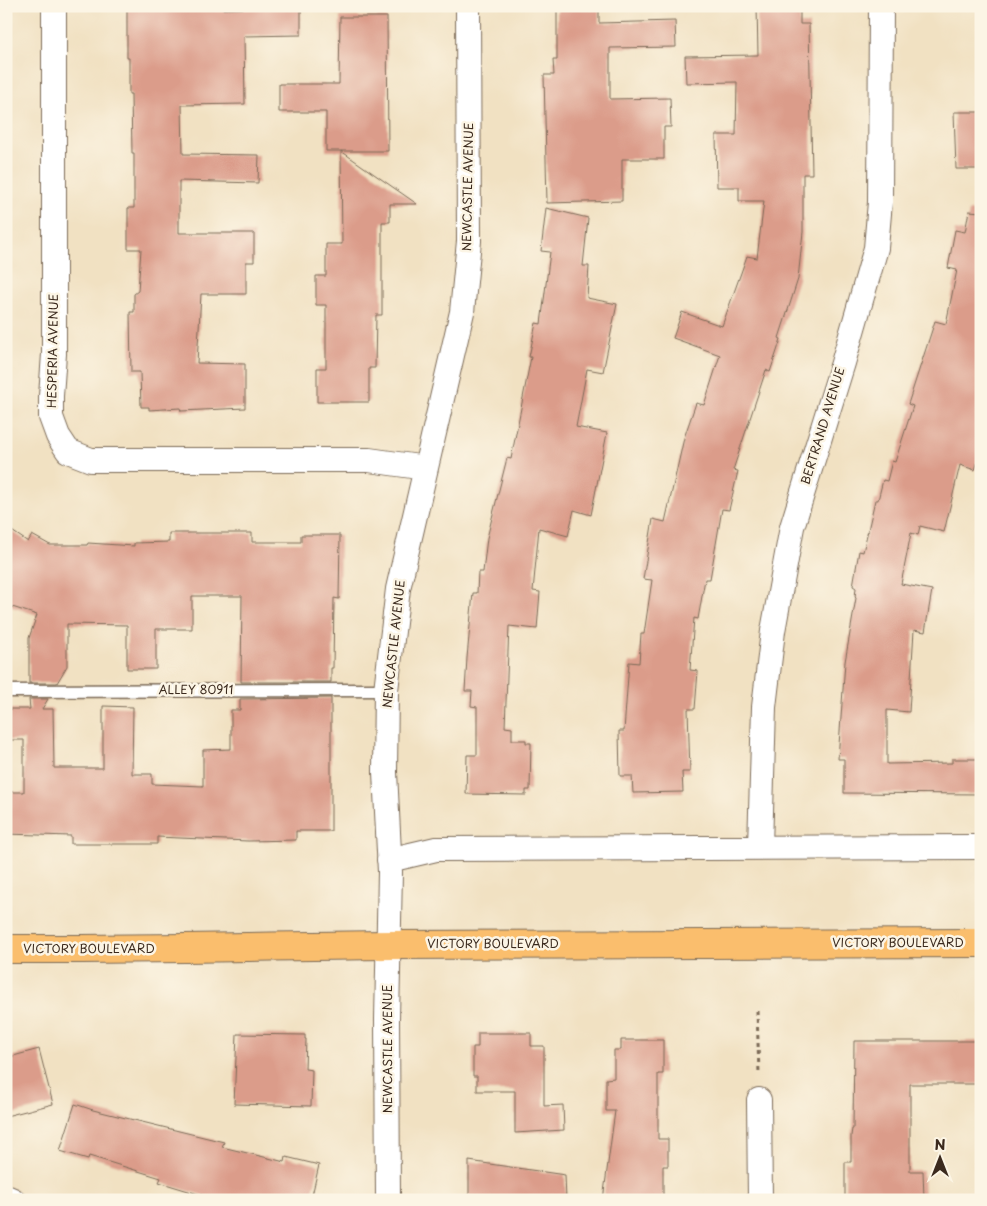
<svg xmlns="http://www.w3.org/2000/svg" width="987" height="1206" font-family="'Playpen Sans',sans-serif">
<rect width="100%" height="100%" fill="#fcf5e5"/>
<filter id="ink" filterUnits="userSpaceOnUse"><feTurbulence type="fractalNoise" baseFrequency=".02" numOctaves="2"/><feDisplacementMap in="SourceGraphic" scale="10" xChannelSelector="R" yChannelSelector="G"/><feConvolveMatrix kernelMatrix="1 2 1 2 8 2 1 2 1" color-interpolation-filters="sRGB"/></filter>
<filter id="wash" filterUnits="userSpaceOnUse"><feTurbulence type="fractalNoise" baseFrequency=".0096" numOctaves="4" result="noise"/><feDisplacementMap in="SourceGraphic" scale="20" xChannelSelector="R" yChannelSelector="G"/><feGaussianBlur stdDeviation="1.12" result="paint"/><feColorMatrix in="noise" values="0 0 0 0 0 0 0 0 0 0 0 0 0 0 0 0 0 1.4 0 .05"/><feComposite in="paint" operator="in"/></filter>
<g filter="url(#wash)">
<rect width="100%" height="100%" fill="#f1e1c2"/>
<g id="blocks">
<path fill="#db9c8a" d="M 127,6 L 223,6 L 223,9 L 301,7 L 301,35 L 244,36 L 245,104 L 182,105 L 183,154 L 259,155 L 258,183 L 179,181 L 179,233 L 254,233 L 254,262 L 246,262 L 246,294 L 201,294 L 197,363 L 245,364 L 245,408 L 181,411 L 180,408 L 149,410 L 149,407 L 141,407 L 140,372 L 131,372 L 130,312 L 134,312 L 134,294 L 138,291 L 141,249 L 128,249 L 128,208 L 134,208 L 134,153 L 132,153 L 131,94 L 129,94 L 129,58 L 127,58 Z
M 557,6 L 599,6 L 599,23 L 675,21 L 676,47 L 610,48 L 610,99 L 670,98 L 671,127 L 664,127 L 664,159 L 622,159 L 622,201 L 547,203 L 544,75 L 554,75 L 553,60 L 557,60 Z
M 757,6 L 800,6 L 800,24 L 809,24 L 812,174 L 803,174 L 803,232 L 798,279 L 779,338 L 781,339 L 770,372 L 766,370 L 733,470 L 738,471 L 729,510 L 722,509 L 710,579 L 705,579 L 698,619 L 694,618 L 690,670 L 698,671 L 695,709 L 688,709 L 690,772 L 682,772 L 683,792 L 633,793 L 632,776 L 620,776 L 619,731 L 624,731 L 629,662 L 639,663 L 641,634 L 644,634 L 652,580 L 643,579 L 653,519 L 665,522 L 684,438 L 696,403 L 704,405 L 720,355 L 673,338 L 682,312 L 722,326 L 747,256 L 757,258 L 764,201 L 739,201 L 739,187 L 717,187 L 716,135 L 736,135 L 737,82 L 686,83 L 685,56 L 758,55 Z
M 340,17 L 387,17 L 388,151 L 326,151 L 326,112 L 279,112 L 279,84 L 339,84 Z
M 954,112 L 981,112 L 981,169 L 956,169 Z
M 341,151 L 417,204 L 390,204 L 390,222 L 382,222 L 382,315 L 376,315 L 375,368 L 369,368 L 369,402 L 317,402 L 317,368 L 326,368 L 326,305 L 316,305 L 316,276 L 326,276 L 326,244 L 342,244 Z
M 546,208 L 588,218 L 583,266 L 589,266 L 587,298 L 617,304 L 603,372 L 587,369 L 576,427 L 607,433 L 591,515 L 574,510 L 568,536 L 539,528 L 533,591 L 540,592 L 537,629 L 509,626 L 505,727 L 512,728 L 512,740 L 526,740 L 526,743 L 531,743 L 530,790 L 526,790 L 526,795 L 466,794 L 467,755 L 477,755 L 477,707 L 471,706 L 472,691 L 465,691 L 467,658 L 473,593 L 477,593 L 478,572 L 483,572 L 487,538 L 507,458 L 511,459 L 531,357 L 529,357 L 536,323 L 541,324 L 550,252 L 541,251 Z
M 969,211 L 981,212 L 981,452 L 975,470 L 960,465 L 944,532 L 920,526 L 918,535 L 911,533 L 901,584 L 932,590 L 925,632 L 914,630 L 909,712 L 887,710 L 887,764 L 952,763 L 952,759 L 981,759 L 981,794 L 844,793 L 844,759 L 838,759 L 845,662 L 856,598 L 855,597 L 856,588 L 853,586 L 859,551 L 863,552 L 875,500 L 878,500 L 883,480 L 887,481 L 892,461 L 895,462 L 913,406 L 908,404 L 935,321 L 946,324 L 957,270 L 948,268 L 955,230 L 965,232 Z
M 6,527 L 28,542 L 32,535 L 50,545 L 87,545 L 88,543 L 134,546 L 134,543 L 169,542 L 169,533 L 252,533 L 252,542 L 301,542 L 301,535 L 340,535 L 339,599 L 334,598 L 333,668 L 331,668 L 331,682 L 241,682 L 242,596 L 192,596 L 192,629 L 156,629 L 156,669 L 127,669 L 127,625 L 67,624 L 67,666 L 57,683 L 29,683 L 29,638 L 37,615 L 6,605 Z
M 331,698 L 331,831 L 296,831 L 296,840 L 248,841 L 157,837 L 157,844 L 71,844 L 71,836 L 6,834 L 6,792 L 24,792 L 24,740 L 6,740 L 6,709 L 30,709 L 29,699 L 48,699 L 42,709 L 53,709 L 54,768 L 103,768 L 103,706 L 133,707 L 132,774 L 152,774 L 152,784 L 203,786 L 203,750 L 231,749 L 231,710 L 240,710 L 240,699 Z
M 478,1033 L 531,1033 L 531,1046 L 544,1046 L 544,1106 L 563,1105 L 564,1130 L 515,1133 L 515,1091 L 477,1091 L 477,1076 L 473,1076 L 473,1047 L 478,1047 Z
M 237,1034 L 305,1035 L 305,1039 L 306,1039 L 305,1069 L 312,1070 L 311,1106 L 234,1104 Z
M 621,1040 L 663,1040 L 663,1074 L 658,1074 L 658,1139 L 668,1139 L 668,1166 L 663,1166 L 663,1200 L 603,1200 L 615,1111 L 606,1111 L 606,1079 L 614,1078 L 614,1050 L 621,1050 Z
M 854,1041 L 981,1041 L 981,1084 L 910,1084 L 910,1171 L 923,1171 L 924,1199 L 845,1200 L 845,1162 L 851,1162 L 851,1136 L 852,1129 L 853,1129 Z
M 39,1049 L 53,1104 L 6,1116 L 6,1058 Z
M 75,1104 L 93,1110 L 224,1142 L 222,1147 L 285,1162 L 286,1157 L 319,1165 L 311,1200 L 218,1200 L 159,1182 L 161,1178 L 89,1156 L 88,1159 L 60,1151 Z
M 469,1161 L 565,1175 L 566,1200 L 469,1200 Z"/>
</g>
</g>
<g filter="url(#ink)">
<use href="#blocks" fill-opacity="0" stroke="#7b6a57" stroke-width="1"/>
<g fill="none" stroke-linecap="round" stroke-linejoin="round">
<defs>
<path id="lane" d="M 6,691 L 386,690"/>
<path id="street" d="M 54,6 L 54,354 L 51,396 L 51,417 L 58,436 L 68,451 L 91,460 L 369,460 L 426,468
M 760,847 L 764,707 L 773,631 L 792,527 L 843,363 L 876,248 L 880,202 L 881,6
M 389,860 L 436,849 L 981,847
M 759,1100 L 760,1200
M 6,1197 L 13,1200
M 388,1200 L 387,1019 L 390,872 L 385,772 L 386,690 L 398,589 L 462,312 L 469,241 L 468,6"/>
<path id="primary" d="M 6,949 C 135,950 264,946 393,945 C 589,943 785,943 981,943"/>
</defs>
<use href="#lane" stroke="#7b6a57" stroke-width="15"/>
<use href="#street" stroke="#7b6a57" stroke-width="26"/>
<use href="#primary" stroke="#7b6a57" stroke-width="30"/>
<path stroke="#7b6a57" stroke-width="3" stroke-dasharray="4 4" stroke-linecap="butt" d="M 757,1011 L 759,1074"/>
<use href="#lane" stroke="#fff" stroke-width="12"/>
<use href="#street" stroke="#fff" stroke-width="24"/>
<use href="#primary" stroke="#fabe6d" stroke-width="28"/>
</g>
</g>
<g text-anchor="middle" stroke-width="5" stroke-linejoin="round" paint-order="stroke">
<g font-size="12" fill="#3b2a1e" stroke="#fcf5e5">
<text transform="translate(468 187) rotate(-89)" y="4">NEWCASTLE AVENUE</text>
<text transform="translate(53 351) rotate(-89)" y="4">HESPERIA AVENUE</text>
<text transform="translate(823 426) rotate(-73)" y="4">BERTRAND AVENUE</text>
<text transform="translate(394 644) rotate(-84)" y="4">NEWCASTLE AVENUE</text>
<text x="196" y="694">ALLEY 80911</text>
<text x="898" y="947">VICTORY BOULEVARD</text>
<text x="493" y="948">VICTORY BOULEVARD</text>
<text x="89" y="953">VICTORY BOULEVARD</text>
<text transform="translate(388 1049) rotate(-90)" y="4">NEWCASTLE AVENUE</text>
</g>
</g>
<rect width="987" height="1206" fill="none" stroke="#fcf5e5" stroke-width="25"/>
<g transform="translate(940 1158)" stroke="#fcf5e5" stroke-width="4" paint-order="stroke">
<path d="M0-4L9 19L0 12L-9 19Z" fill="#3b2a1e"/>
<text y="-8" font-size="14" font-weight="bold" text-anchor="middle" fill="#3b2a1e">N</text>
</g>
</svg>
